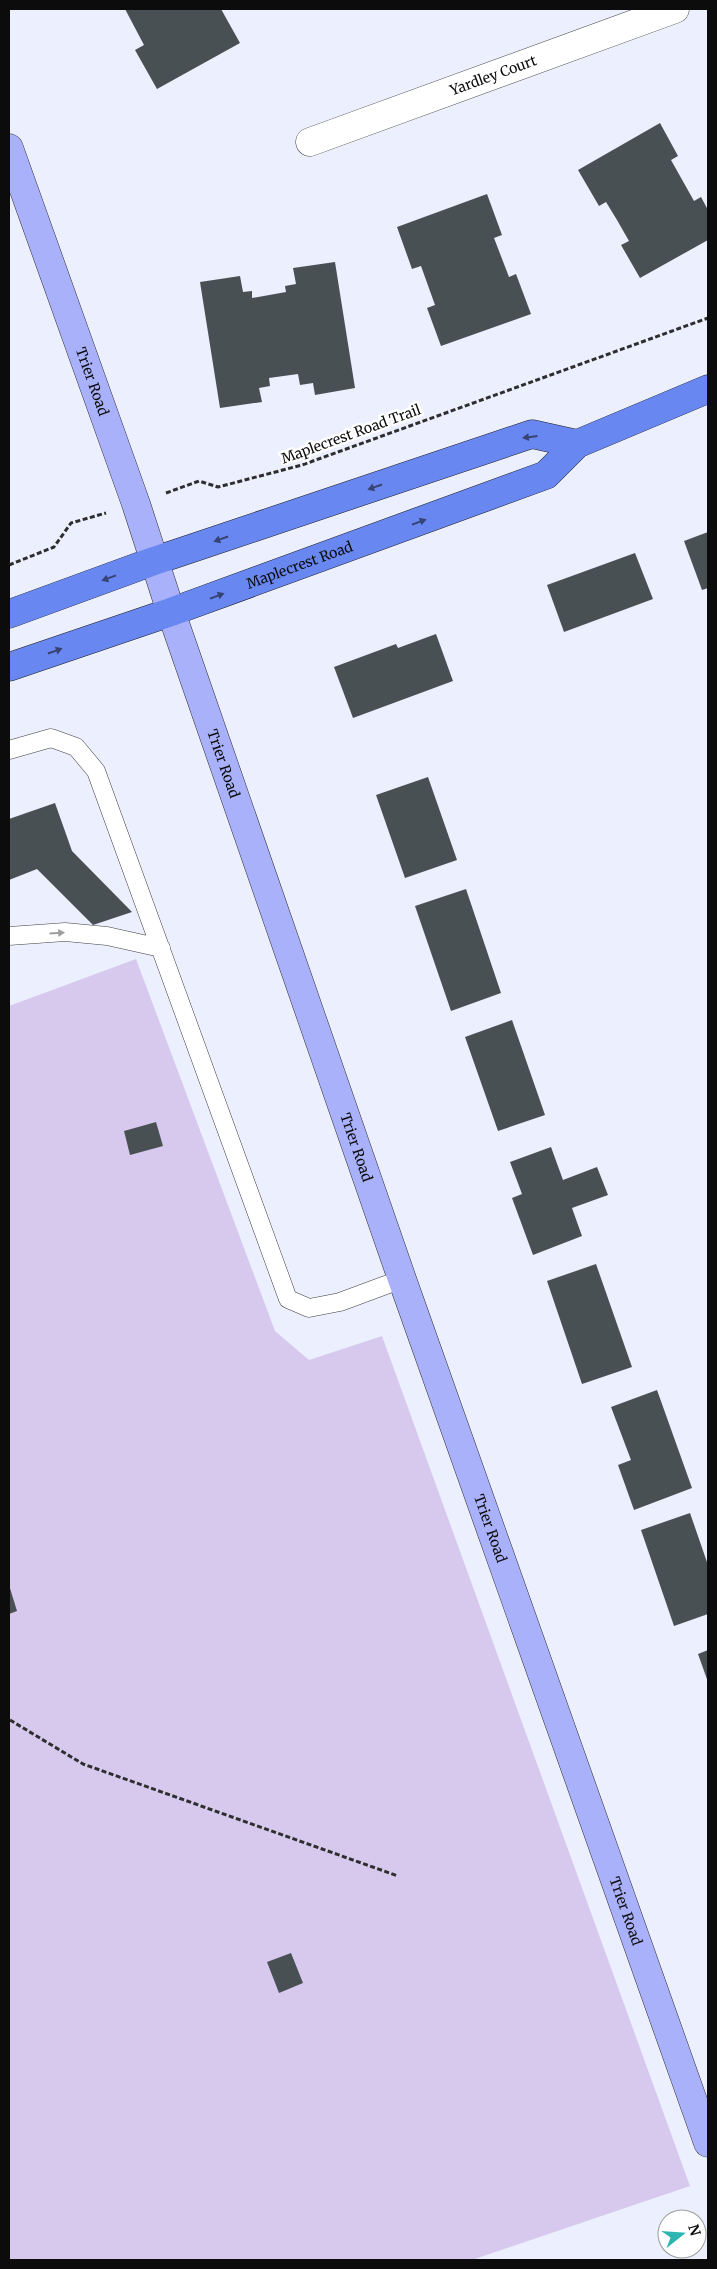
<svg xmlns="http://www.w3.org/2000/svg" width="717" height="2269" font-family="Merriweather,serif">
<rect width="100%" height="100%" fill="#eceffe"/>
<path fill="#d7c9ee" d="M 136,959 L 275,1331 L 309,1360 L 382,1336 L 690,2186 L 472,2260 L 9,2260 L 9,1006 Z"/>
<path fill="#495054" d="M 125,9 L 221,9 L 240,43 L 157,89 L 135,50 L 144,45 Z
M 660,123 L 678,156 L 671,160 L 694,201 L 701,197 L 708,210 L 708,240 L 640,278 L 621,245 L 629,241 L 617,220 L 606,202 L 599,206 L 578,170 Z
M 487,194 L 502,235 L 494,238 L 509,277 L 516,274 L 531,314 L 441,346 L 427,308 L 435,305 L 421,266 L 412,269 L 397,227 Z
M 335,262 L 355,388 L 315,395 L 313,383 L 300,385 L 298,374 L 269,378 L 270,386 L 259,388 L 262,402 L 220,408 L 200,282 L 240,276 L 243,292 L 252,291 L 252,298 L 286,292 L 285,286 L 296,284 L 293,268 Z
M 708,532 L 708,588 L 702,590 L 684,541 Z
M 635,553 L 653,599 L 564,632 L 547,585 Z
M 436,634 L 453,681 L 353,718 L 334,667 L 396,644 L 398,648 Z
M 428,777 L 457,860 L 405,878 L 376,795 Z
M 55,803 L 72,851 L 132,912 L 93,925 L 37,869 L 9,880 L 9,819 Z
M 466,889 L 501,993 L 451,1011 L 415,906 Z
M 512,1020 L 545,1115 L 498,1131 L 465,1037 Z
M 156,1122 L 163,1146 L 130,1155 L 124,1131 Z
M 551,1147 L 563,1180 L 597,1167 L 608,1195 L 572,1208 L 582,1236 L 533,1255 L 512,1198 L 522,1194 L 510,1162 Z
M 596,1264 L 632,1367 L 582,1384 L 547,1281 Z
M 657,1390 L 692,1488 L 634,1510 L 618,1465 L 631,1460 L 611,1407 Z
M 690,1513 L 708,1565 L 708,1614 L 674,1626 L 641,1530 Z
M 9,1585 L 17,1611 L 9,1614 Z
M 708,1650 L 708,1682 L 698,1654 Z
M 291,1953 L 303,1983 L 279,1993 L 267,1962 Z"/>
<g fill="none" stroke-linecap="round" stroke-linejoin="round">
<defs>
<path id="lane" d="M 9,750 L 51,738 L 76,747 L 96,771 L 288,1299 L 309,1308 L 340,1302 L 402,1279
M 9,936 L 65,932 L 107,936 L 161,948"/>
<g id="street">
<path id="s1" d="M 310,142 L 675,9"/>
</g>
<g id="secondary">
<path id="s2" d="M 9,148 L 136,504 L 171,612 L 402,1279 L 708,2143"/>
</g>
<g id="primary">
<path d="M 9,614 L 154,561 L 532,434 L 577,444"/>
<path id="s3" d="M 9,667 L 171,612 L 546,475 L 577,444 L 708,389"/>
</g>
</defs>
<use href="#lane" stroke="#3f3f3f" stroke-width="19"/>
<use href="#street" stroke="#3f3f3f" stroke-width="29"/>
<use href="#secondary" stroke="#2e2e2e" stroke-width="29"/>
<use href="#primary" stroke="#1d1d1d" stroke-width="29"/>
<path stroke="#2e2e2e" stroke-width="3" stroke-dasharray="5 2.5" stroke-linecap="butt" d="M 166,493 L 199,481 L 218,487 L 302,465 L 708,318
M 9,565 L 54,547 L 71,523 L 106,513
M 10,1720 L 83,1764 L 398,1876"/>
<use href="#lane" stroke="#fff" stroke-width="18"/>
<use href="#street" stroke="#fff" stroke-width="28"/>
<use href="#secondary" stroke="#aab1fb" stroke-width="28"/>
<use href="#primary" stroke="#6987f1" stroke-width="28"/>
</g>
<defs><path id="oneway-solid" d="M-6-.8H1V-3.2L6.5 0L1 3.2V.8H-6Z" transform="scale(1.25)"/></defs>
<g fill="#364373">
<use href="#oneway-solid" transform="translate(530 437) rotate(173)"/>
<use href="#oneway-solid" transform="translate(375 487) rotate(161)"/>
<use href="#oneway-solid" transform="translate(419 522) rotate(-20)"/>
<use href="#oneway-solid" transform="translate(221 539) rotate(161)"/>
<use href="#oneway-solid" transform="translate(109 578) rotate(160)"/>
<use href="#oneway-solid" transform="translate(217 596) rotate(-20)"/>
<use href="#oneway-solid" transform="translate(55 651) rotate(-19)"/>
</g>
<use fill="#9e9e9e" href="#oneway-solid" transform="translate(57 933) rotate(-3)"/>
<g text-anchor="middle" stroke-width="5" stroke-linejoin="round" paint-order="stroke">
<g font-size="14" fill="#0c0c0c" stroke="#fff">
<text dy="5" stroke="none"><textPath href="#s1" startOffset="195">Yardley Court</textPath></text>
<text dy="5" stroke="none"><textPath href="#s2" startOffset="248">Trier Road</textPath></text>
<text transform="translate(351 434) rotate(-20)" y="5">Maplecrest Road Trail</text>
<text dy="5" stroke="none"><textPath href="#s3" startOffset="308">Maplecrest Road</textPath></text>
<text dy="5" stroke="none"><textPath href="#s2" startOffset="652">Trier Road</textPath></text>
<text dy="5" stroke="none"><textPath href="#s2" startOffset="1058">Trier Road</textPath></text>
<text dy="5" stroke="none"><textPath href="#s2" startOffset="1462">Trier Road</textPath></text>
<text dy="5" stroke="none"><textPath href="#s2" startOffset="1868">Trier Road</textPath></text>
</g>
</g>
<rect width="717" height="2269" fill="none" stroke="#0c0c0c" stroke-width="20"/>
<g transform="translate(682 2234) rotate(73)"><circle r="24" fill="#ffffff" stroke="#9e9e9e"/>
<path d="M0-4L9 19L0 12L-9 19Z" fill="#2cb5b1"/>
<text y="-8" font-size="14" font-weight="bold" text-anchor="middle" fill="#0c0c0c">N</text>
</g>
</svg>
